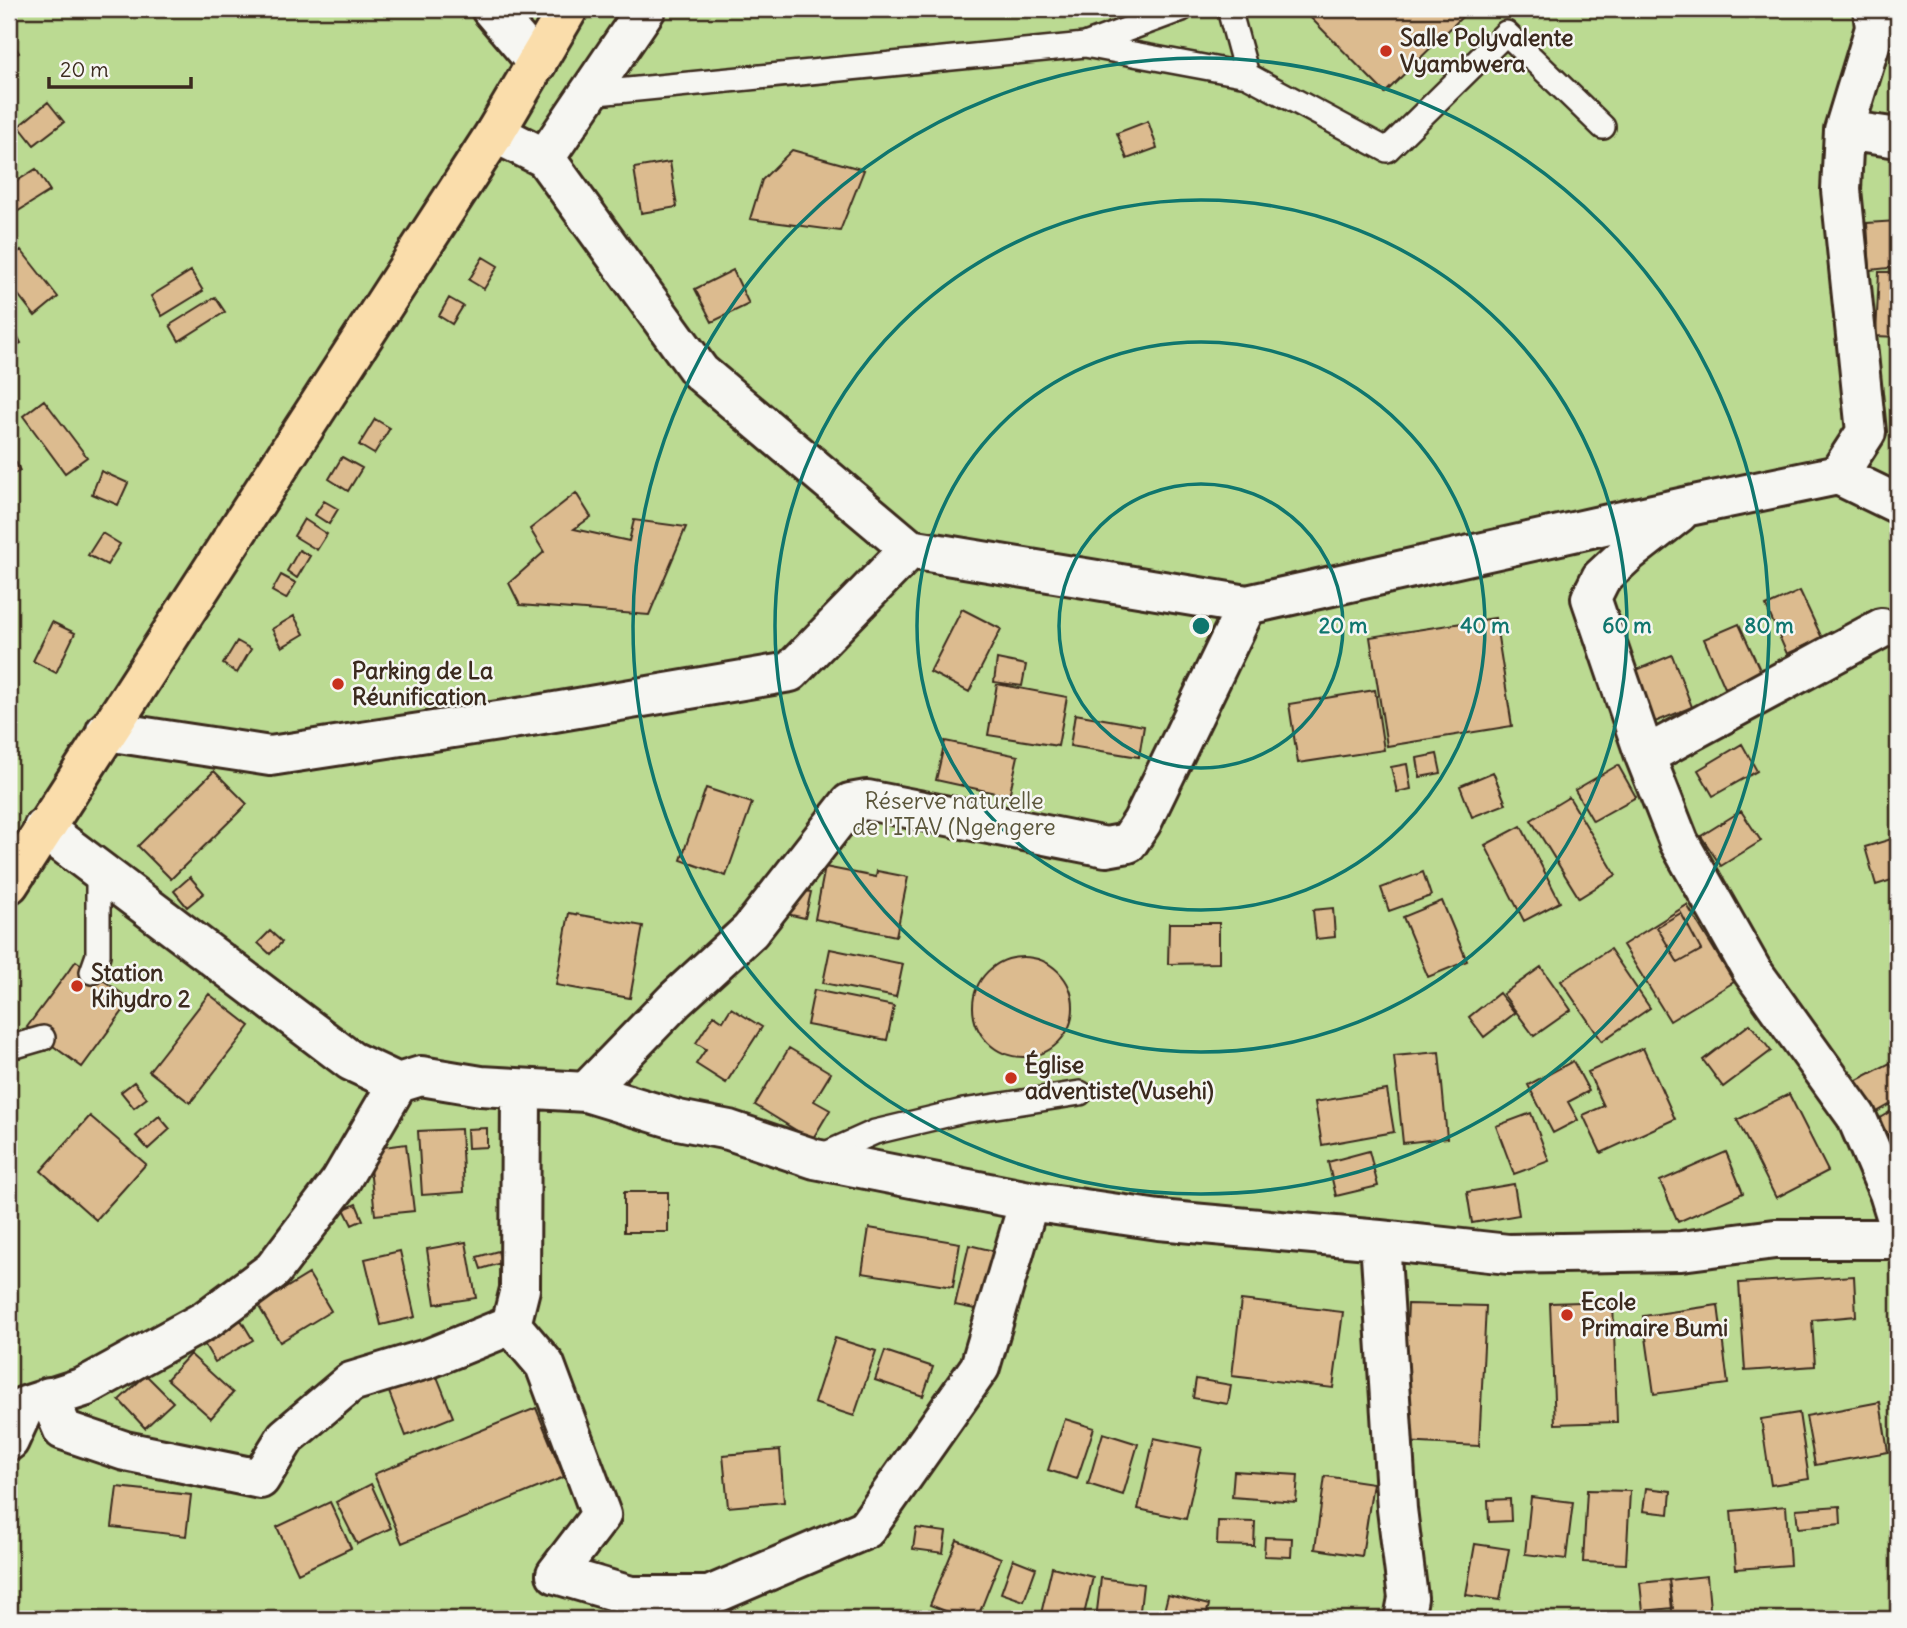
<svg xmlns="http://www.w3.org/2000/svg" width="1907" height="1628" font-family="Delius,sans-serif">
<rect width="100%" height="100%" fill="#f6f6f2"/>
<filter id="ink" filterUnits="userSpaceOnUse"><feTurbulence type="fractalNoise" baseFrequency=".0143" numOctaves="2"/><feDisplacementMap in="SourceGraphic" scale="14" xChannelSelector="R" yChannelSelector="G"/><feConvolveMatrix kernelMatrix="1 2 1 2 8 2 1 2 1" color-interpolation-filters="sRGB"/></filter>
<g filter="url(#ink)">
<path fill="#bbda92" stroke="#7b8258" stroke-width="2" d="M 9,9 L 1898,9 L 1898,1619 L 9,1619 Z"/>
<path fill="#dcbb8f" stroke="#3b2a1e" stroke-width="2" d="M 1302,9 L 1470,9 L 1385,93 Z
M 9,36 L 19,53 L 9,59 Z
M 48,102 L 64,122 L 34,145 L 19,126 Z
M 1148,121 L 1157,148 L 1127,159 L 1117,133 Z
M 792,150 L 864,170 L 840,231 L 750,219 L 762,180 Z
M 670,162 L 677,207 L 641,213 L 634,168 Z
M 36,169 L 50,191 L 15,213 L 9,203 L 9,186 Z
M 1897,221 L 1898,267 L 1870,270 L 1867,223 Z
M 21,250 L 58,297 L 35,316 L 9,283 L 9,259 Z
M 483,257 L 498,266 L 484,289 L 469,280 Z
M 733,270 L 749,304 L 712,322 L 695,289 Z
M 191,271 L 203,291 L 162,316 L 151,296 Z
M 1879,272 L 1898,272 L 1898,337 L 1876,336 Z
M 215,297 L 225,312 L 179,341 L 170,325 Z
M 449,298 L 463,306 L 452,324 L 439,316 Z
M 9,319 L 21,343 L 9,349 Z
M 44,400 L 87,457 L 65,473 L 23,416 Z
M 375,419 L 390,428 L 374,454 L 359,445 Z
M 342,457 L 362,468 L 348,491 L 329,479 Z
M 16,462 L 20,471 L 9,476 L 9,464 Z
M 101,471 L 128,483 L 118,505 L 92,494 Z
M 576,493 L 591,517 L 574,529 L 629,541 L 634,520 L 686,527 L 649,615 L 520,605 L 509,583 L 544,552 L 530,529 Z
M 324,501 L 338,509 L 329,524 L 315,515 Z
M 304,519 L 327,534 L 317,550 L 294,536 Z
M 102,533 L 120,544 L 107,565 L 88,555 Z
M 299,550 L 310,556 L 297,578 L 287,571 Z
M 281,575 L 296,583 L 286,599 L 272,591 Z
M 1800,591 L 1822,638 L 1787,654 L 1766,606 Z
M 962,609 L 1001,629 L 969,692 L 930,672 Z
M 294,616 L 304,634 L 282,647 L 272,629 Z
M 1495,618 L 1512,726 L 1387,746 L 1370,637 Z
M 52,622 L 75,633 L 56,673 L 33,661 Z
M 1739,624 L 1761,672 L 1725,688 L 1704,639 Z
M 237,641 L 251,649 L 237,673 L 223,664 Z
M 1672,655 L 1692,707 L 1655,722 L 1634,671 Z
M 997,659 L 1026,665 L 1022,686 L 994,682 Z
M 997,684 L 1067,697 L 1058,746 L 988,735 Z
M 1375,690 L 1384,750 L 1298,763 L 1289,704 Z
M 1075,714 L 1144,726 L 1139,757 L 1070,746 Z
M 945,741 L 1018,756 L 1009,796 L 936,780 Z
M 1742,744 L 1757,771 L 1713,796 L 1698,770 Z
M 1437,754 L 1441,773 L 1420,777 L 1417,758 Z
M 1407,764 L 1411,789 L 1397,792 L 1391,767 Z
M 1618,765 L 1636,797 L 1593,821 L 1575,790 Z
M 214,771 L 247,804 L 171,879 L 138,846 Z
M 1493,772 L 1506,804 L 1472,817 L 1460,786 Z
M 706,788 L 752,803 L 726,876 L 681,860 Z
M 1569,797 L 1616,875 L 1579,898 L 1531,820 Z
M 1741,811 L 1761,841 L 1721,866 L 1701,836 Z
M 1521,826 L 1560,902 L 1524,921 L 1485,845 Z
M 1898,837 L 1898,878 L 1876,885 L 1865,847 Z
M 825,867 L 876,877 L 877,871 L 908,877 L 896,936 L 815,919 Z
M 1423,872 L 1431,896 L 1389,911 L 1381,888 Z
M 190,877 L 204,893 L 187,907 L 174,891 Z
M 788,888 L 811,892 L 805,918 L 782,913 Z
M 1442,901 L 1467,961 L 1428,977 L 1403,917 Z
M 1687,905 L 1734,982 L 1670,1021 L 1623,945 Z
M 1333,908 L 1335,937 L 1316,939 L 1313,910 Z
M 569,913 L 643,926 L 630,998 L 556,985 Z
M 1681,913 L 1701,950 L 1678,963 L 1657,927 Z
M 1169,923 L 1219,923 L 1219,963 L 1168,964 Z
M 270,931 L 282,942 L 270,954 L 258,943 Z
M 830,949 L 903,964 L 896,997 L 823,983 Z
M 1610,949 L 1650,1008 L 1602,1041 L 1561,981 Z
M973 1007a50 50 0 1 1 100 0a50 50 0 1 1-100 0Z
M 76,961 L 131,1000 L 82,1067 L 27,1027 Z
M 1541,967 L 1571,1010 L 1534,1036 L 1503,994 Z
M 814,990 L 894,1006 L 887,1040 L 807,1025 Z
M 1499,993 L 1515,1013 L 1484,1037 L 1469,1017 Z
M 209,994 L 250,1026 L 190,1103 L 149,1071 Z
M 731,1008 L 762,1027 L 726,1083 L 696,1064 L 706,1049 L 696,1043 L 714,1015 L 723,1021 Z
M 1750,1024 L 1771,1051 L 1723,1087 L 1703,1060 Z
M 789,1048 L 831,1073 L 814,1101 L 830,1110 L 812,1140 L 755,1105 Z
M 1643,1048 L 1675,1119 L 1601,1153 L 1583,1115 L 1604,1106 L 1588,1072 Z
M 1439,1052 L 1447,1138 L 1403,1143 L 1394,1056 Z
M 1573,1061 L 1589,1091 L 1568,1102 L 1578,1120 L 1553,1133 L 1528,1085 Z
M 1890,1063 L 1898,1078 L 1898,1100 L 1873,1114 L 1855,1081 Z
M 134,1082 L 147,1098 L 134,1108 L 121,1092 Z
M 1387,1090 L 1394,1132 L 1322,1145 L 1315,1102 Z
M 1789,1094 L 1828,1171 L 1776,1198 L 1737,1120 Z
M 1898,1107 L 1898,1150 L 1878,1119 Z
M 1531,1113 L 1549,1161 L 1514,1174 L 1496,1126 Z
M 90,1116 L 146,1164 L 96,1220 L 41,1171 Z
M 159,1116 L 170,1129 L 148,1149 L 136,1136 Z
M 487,1128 L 487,1147 L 468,1148 L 467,1129 Z
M 461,1129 L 464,1192 L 422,1195 L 418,1131 Z
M 406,1144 L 414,1211 L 375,1215 L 368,1149 Z
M 1369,1151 L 1378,1186 L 1336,1196 L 1328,1162 Z
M 1726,1152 L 1743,1193 L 1678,1222 L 1660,1181 Z
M 1514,1184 L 1519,1215 L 1472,1223 L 1467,1192 Z
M 624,1192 L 668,1192 L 668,1232 L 624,1232 Z
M 356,1204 L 363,1220 L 352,1225 L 344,1209 Z
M 869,1228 L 960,1243 L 953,1287 L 862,1273 Z
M 466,1242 L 476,1298 L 435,1304 L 427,1249 Z
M 969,1245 L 994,1251 L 980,1310 L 955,1305 Z
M 400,1251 L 415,1317 L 381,1325 L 365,1259 Z
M 498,1251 L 501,1263 L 481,1269 L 477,1257 Z
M 309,1274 L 331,1311 L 280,1342 L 258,1305 Z
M 1854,1276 L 1856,1316 L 1812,1320 L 1815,1366 L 1745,1371 L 1739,1283 Z
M 1241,1300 L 1343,1312 L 1333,1388 L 1232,1376 Z
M 1613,1301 L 1617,1422 L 1555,1424 L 1550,1303 Z
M 1408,1304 L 1486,1306 L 1479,1446 L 1402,1442 Z
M 1718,1305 L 1728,1384 L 1654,1394 L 1643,1316 Z
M 241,1320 L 253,1340 L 215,1362 L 203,1342 Z
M 835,1338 L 876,1351 L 854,1416 L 814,1403 Z
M 885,1351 L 933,1367 L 923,1396 L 875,1380 Z
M 190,1354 L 233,1393 L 211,1418 L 167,1379 Z
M 436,1374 L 453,1417 L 406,1436 L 389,1392 Z
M 146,1375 L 173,1402 L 145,1428 L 119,1400 Z
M 1196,1379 L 1231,1385 L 1228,1404 L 1193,1398 Z
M 1880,1402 L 1888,1452 L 1815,1465 L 1806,1416 Z
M 536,1408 L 564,1477 L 402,1543 L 374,1474 Z
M 1799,1413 L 1809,1479 L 1771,1485 L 1761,1419 Z
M 1065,1419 L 1094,1428 L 1077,1479 L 1048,1470 Z
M 1103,1433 L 1138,1444 L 1123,1495 L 1088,1484 Z
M 1154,1438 L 1202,1448 L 1186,1519 L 1138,1509 Z
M 780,1450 L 784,1502 L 728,1507 L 723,1455 Z
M 1234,1471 L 1298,1475 L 1296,1502 L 1232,1497 Z
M 1325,1476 L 1373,1483 L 1362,1556 L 1315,1549 Z
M 371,1484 L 391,1528 L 357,1544 L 336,1502 Z
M 117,1487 L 191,1495 L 186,1536 L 112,1527 Z
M 1646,1488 L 1671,1491 L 1669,1514 L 1643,1511 Z
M 1587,1490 L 1630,1491 L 1626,1564 L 1583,1562 Z
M 1531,1497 L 1573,1502 L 1566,1559 L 1525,1554 Z
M 1510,1499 L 1511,1521 L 1489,1522 L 1488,1500 Z
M 330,1502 L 351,1548 L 298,1573 L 277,1527 Z
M 1786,1506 L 1790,1565 L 1736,1569 L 1731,1511 Z
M 1840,1506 L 1841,1524 L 1798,1528 L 1796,1509 Z
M 1218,1521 L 1255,1522 L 1254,1546 L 1217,1545 Z
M 916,1528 L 946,1532 L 943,1553 L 913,1549 Z
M 1265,1537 L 1292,1538 L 1291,1557 L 1264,1556 Z
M 957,1540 L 1001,1558 L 977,1619 L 966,1619 L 930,1605 Z
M 1475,1544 L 1509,1549 L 1500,1600 L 1466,1595 Z
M 1013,1559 L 1036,1568 L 1024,1601 L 1001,1593 Z
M 1052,1567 L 1093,1577 L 1083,1619 L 1040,1618 Z
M 1707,1576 L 1711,1619 L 1673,1619 L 1669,1580 Z
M 1101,1578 L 1143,1584 L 1139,1619 L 1096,1619 Z
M 1669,1580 L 1673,1608 L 1643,1611 L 1640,1583 Z
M 1168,1595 L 1209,1605 L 1205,1619 L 1162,1619 Z
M 1254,1612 L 1285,1619 L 1253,1619 Z"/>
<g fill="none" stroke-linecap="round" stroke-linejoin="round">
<defs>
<path id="lane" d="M 1229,9 L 1247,75 L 1387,150 L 1506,33 L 1603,127
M 1085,45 L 1247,75
M 587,94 L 1085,45 L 1182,9
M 92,972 L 98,955 L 98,870
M 9,1043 L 19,1045 L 43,1038
M 819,1157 L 875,1132 L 963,1111 L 1080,1093"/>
<path id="street" d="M 491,9 L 537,63
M 1844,130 L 1898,138
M 495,133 L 545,158 L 700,372 L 910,549 L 1247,605 L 1689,506 L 1838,475 L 1866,432 L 1841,190 L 1844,130 L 1875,28 L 1873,9
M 545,158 L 646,9
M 1838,475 L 1898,504
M 1679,513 L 1629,552 L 1601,578 L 1591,598 L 1645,756 L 1679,842 L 1752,971 L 1856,1116 L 1889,1193 L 1898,1222
M 106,731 L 270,756 L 531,716 L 790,672 L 910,549
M 1645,756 L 1882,628
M 43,828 L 351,1061 L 398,1083
M 586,1092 L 675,1000 L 750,931 L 850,803 L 867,800 L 1106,847 L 1128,843 L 1142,822 L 1247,605
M 1380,1240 L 1397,1509 L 1408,1598 L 1404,1619
M 511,1325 L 545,1365 L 601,1515 L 556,1574 L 631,1596 L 709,1596 L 866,1529 L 980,1367 L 1029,1201
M 511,1325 L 520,1289 L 521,1089
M 49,1397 L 63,1430 L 125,1451 L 260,1479 L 286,1437 L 351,1382 L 430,1358 L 511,1325
M 9,1441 L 25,1406 L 84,1387 L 206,1320 L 273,1270 L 340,1182 L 398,1083 L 421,1076 L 481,1086 L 586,1092 L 678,1120 L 729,1130 L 815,1159 L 1029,1201 L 1159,1220 L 1380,1240 L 1508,1254 L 1681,1251 L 1775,1239 L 1898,1239"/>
<path id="highway" d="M 9,884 L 495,133 L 568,9"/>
</defs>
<use href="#lane" stroke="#3b2a1e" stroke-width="28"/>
<use href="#street" stroke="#3b2a1e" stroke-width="44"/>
<use href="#highway" stroke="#3b2a1e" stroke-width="44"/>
<use href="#lane" stroke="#f6f6f2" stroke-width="23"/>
<use href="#street" stroke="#f6f6f2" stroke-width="38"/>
<use href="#highway" stroke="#faddab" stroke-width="38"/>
</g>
</g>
<g fill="none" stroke="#0f766e" stroke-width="3.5">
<circle cx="1201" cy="626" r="142"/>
<circle cx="1201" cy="626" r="284"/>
<circle cx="1201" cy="626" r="426"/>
<circle cx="1201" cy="626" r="568"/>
</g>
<g fill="#c8321e" stroke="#f6f6f2" stroke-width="2.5">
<circle cx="1386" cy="51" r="7"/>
<circle cx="338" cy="684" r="7"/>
<circle cx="77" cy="986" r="7"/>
<circle cx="1011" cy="1078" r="7"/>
<circle cx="1567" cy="1315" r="7"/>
</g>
<g text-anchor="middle" stroke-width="5" stroke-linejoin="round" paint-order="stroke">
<g font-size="23" font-weight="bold" fill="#3b2a1e" stroke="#f6f6f2" text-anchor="start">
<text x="1400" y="46">Salle Polyvalente<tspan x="1400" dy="26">Vyambwera</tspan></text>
<text x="352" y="679">Parking de La<tspan x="352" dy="26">Réunification</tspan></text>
<text x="91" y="981">Station<tspan x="91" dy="26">Kihydro 2</tspan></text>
<text x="1025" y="1073">Église<tspan x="1025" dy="26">adventiste(Vusehi)</tspan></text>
<text x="1581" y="1310">Ecole<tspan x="1581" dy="26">Primaire Bumi</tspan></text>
</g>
<g font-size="23" fill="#5b563b" stroke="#f6f6f2">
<text x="954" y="809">Réserve naturelle<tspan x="954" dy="26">de l'ITAV (Ngengere</tspan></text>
</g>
</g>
<circle cx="1201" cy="626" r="10" fill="#0f766e" stroke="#f6f6f2" stroke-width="3.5"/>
<g font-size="21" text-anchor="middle" font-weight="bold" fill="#0f766e" stroke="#f6f6f2" stroke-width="5" stroke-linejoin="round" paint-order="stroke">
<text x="1343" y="633">20 m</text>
<text x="1485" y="633">40 m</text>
<text x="1627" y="633">60 m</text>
<text x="1769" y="633">80 m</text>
</g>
<rect width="1907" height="1628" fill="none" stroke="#f6f6f2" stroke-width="35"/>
<rect x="18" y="18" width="1872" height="1593" fill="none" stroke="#3b2a1e" stroke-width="2.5" filter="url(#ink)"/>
<path d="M49 77v10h142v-10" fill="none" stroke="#3b2a1e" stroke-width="3.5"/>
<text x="60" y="77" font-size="21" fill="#3b2a1e" stroke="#f6f6f2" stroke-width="5" paint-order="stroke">20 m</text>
</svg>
